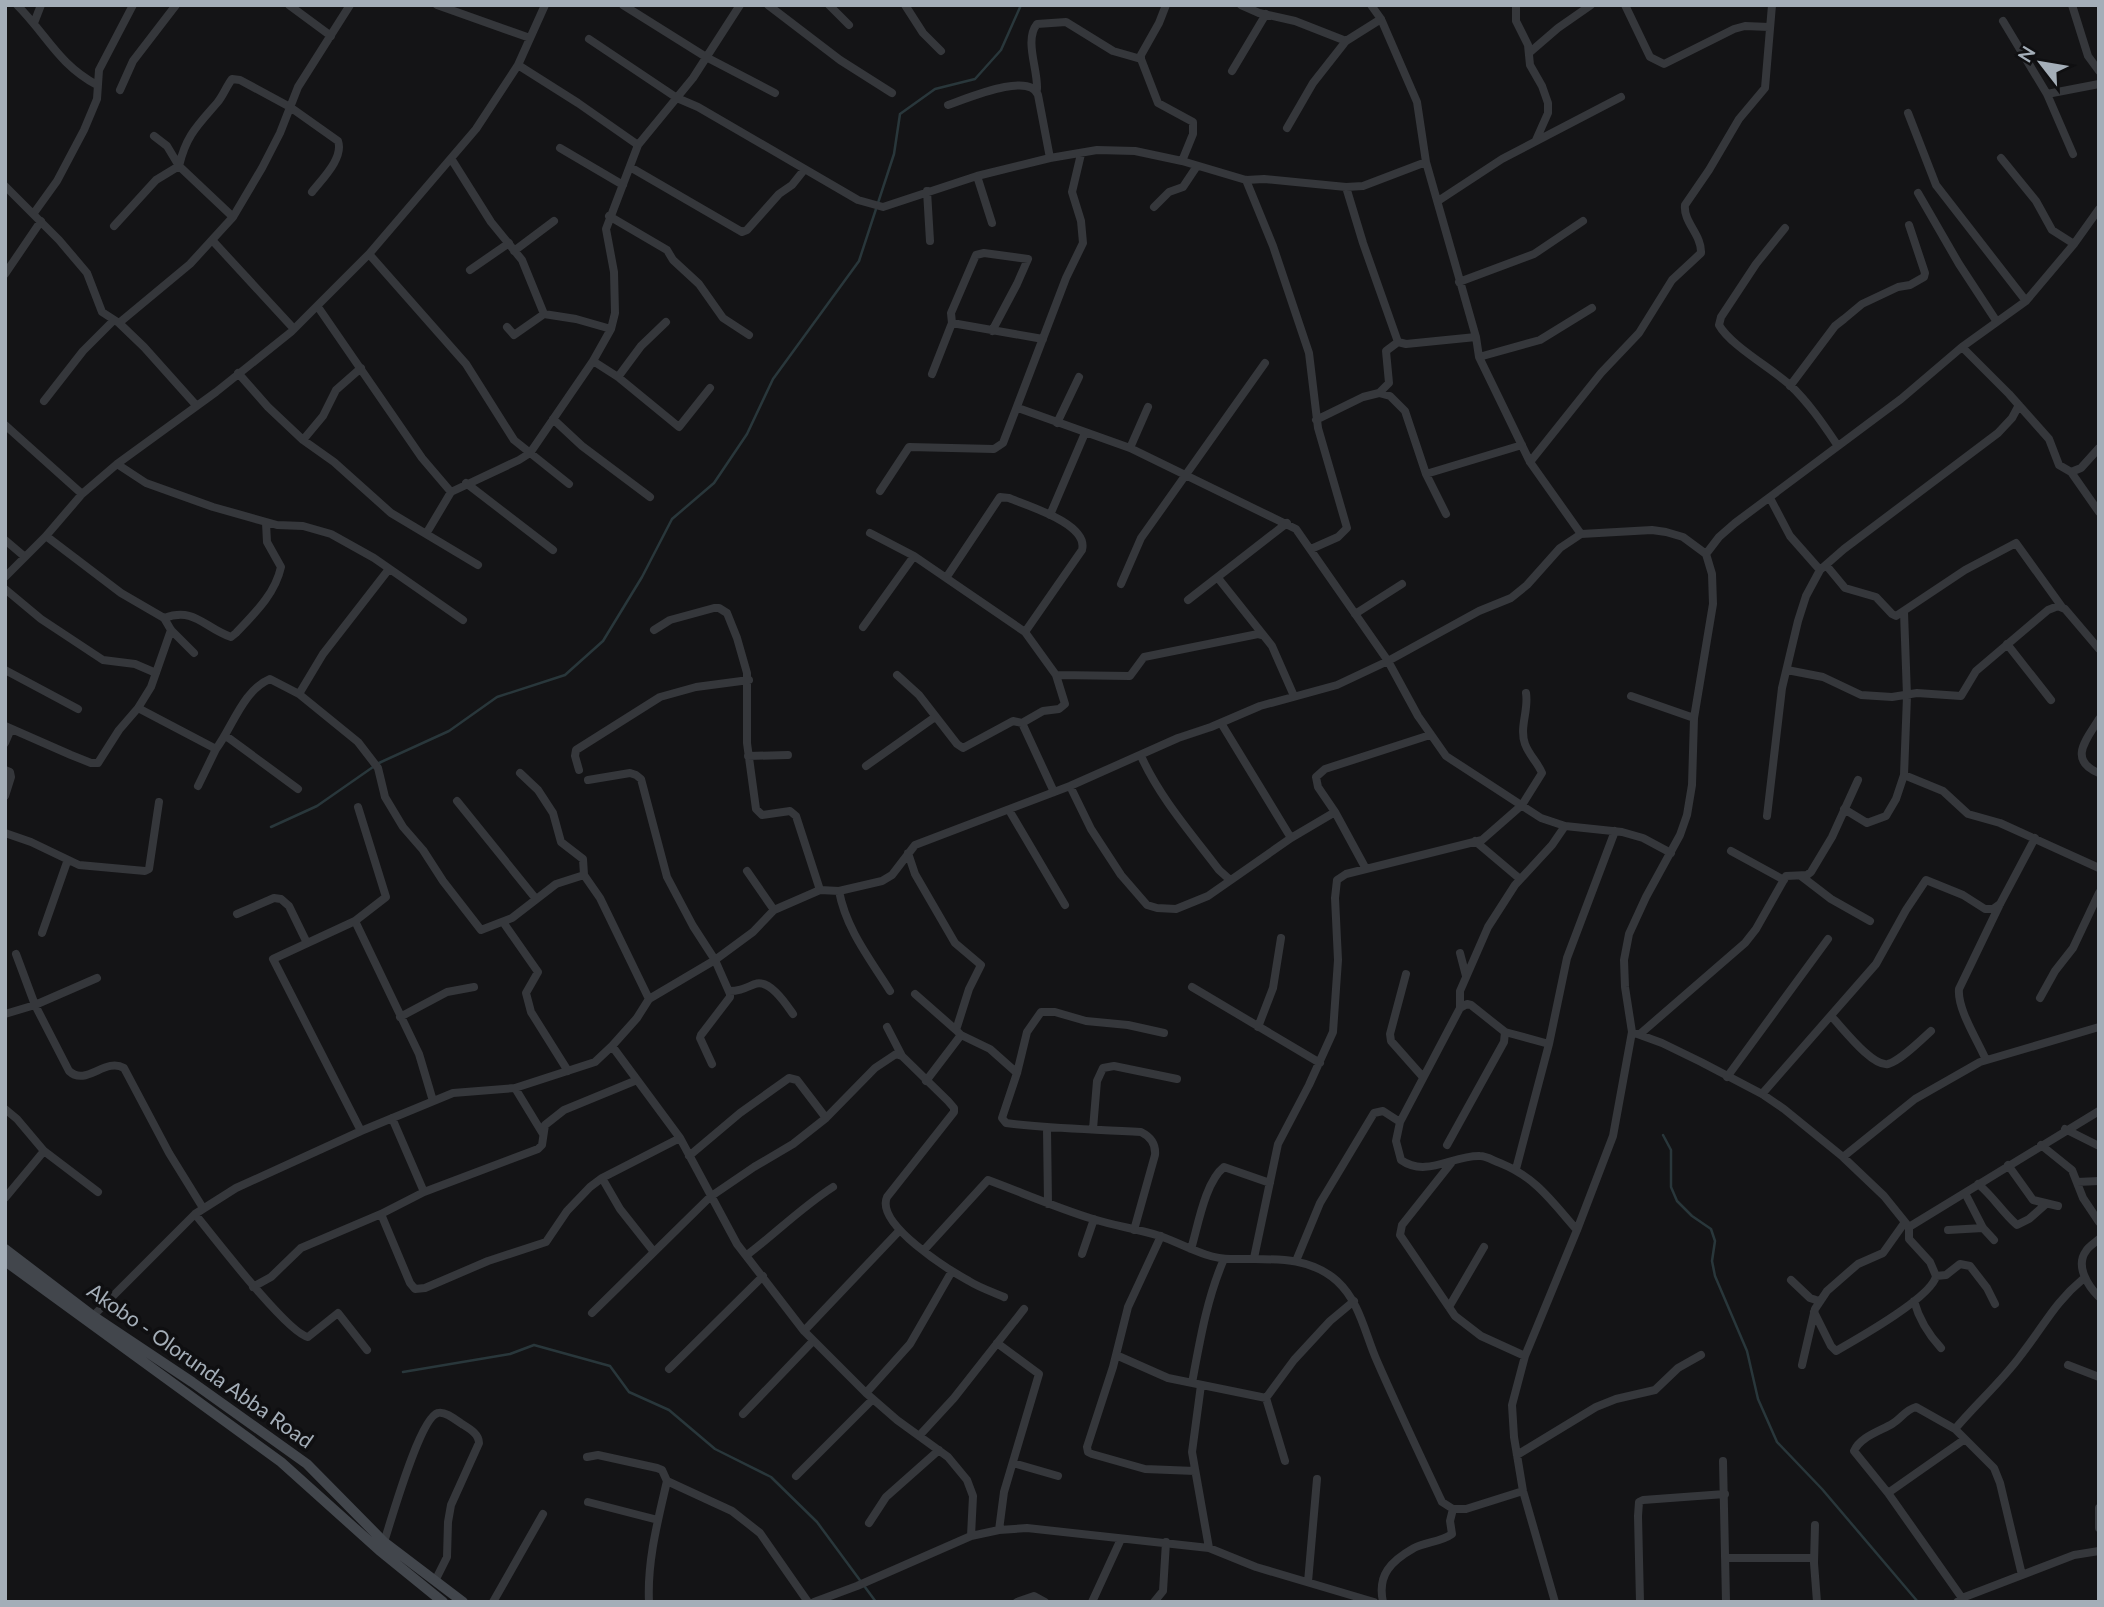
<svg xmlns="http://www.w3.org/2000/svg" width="2104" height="1607" font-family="Lato,sans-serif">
<rect width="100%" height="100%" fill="#141416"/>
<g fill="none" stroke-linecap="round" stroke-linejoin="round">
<path stroke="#29373b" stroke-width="2.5" d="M 379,763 L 449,731 L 497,697 L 565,675 L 603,641 L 642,577 L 672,519 L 714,483 L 747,434 L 773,379 L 859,261 L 894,154 L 900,114 L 935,89 L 975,79 L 1001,50 L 1021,5
M 271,827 L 317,806 L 373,767
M 1663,1135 L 1671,1150 L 1671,1187 L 1677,1201 L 1692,1216 L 1711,1229 L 1715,1241 L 1712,1261 L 1715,1276 L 1747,1351 L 1758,1399 L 1777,1442 L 1822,1489 L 1918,1602
M 403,1372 L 510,1354 L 534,1345 L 610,1366 L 629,1392 L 669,1410 L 715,1449 L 771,1477 L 817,1522 L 876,1602"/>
<path stroke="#35373b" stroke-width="8" d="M 17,5 C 47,35 58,64 97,85
M 289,5 L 331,36
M 437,5 L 530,38
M 623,5 L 706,57 L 775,93
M 768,5 L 840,60 L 892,93
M 829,5 L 849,25
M 905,5 L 923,33 L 941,51
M 1166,5 L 1159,23 L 1141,55 L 1141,59 L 1158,103 L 1193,122 L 1193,134 L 1182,161
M 1241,5 L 1259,13 L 1295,21 L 1346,41
M 1371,5 L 1381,19 L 1417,102 L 1426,162 L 1476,337 L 1479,357 L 1530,462 L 1581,534
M 1516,5 L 1516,21 L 1528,45 L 1530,65 L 1542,86 L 1548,103 L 1548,113 L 1536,140
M 1625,5 L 1650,57 L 1664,64 L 1734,29 L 1745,26 L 1769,27
M 2072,5 L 2088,56 L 2099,71
M 2003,21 L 2047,94 L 2073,154
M 34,23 L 41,5
M 589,39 L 677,98 L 698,107 L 858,200 L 883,207 L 977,176 L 1050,158 L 1097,150 L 1135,151 L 1182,161 L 1246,180 L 1264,179 L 1346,187 L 1363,186 L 1426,162
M 1529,53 L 1558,28 L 1591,5
M 518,65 L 578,103 L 638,145
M 1232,71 L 1266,14
M 1037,89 C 1038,69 1024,40 1037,24 L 1066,22 L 1113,51 L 1141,59
M 120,90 L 133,61 L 176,5
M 2047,94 L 2099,84
M 948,105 C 966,99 1030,71 1038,95 L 1050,158
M 1908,113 L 1936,185 L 2026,301
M 1287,128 L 1313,83 L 1346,41 L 1381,19
M 154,136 L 167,146 L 179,166 L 233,217
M 560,148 L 623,185
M 2001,158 L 2036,201 L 2052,230 L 2074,244
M 452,160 L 491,222 L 522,260 L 544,314
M 630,167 L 742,232 L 747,230 L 779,194 L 792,185 L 804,170
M 977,176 L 992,223
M 1246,180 L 1273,246 L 1309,353 L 1318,428 L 1347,528 L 1338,537 L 1311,549
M 5,186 L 59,240 L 87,273 L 102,312 L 119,323 L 144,347 L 195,404
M 1346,187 L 1363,243 L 1398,342 L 1406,344 L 1476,337
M 927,191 L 930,241
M 1918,193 L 1959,264 L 1997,322
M 1438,201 L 1502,159 L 1621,97
M 1154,207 L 1169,192 L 1183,187 L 1197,166
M 34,213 L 57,181 L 84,130 L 97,99 L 99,70 L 133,5
M 609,216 L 667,250 L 673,260 L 699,284 L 723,318 L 749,335
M 114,226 L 156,180 L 179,166 C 186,136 197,126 217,103 C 223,96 226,87 232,79 L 240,80 L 290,107 L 338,141 C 344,158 322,179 312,192
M 1785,228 L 1756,264 L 1721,317 L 1719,325 C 1730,345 1771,368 1790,385 C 1809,403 1823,424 1838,446
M 212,240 L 294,329
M 514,251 L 554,221
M 369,254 L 466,364 L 514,440 L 569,484
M 470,270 L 509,243
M 5,274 L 41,221
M 1459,282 L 1534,254 L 1583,221
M 318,307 L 422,458 L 451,492
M 119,323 L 190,264 L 233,217 L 262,168 L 280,133 L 298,87 L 350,5
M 507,327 L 514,335 L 544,314 L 576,319 L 611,329
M 992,331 L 1017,284 L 1028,259 L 984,253 L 976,255 L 951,313 L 952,323 L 1043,339
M 1962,347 L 2009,394 L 2049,439 L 2059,465 L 2071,472 L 2099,512
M 1479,357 L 1540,340 L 1592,308
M 593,361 L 618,377 L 679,427 L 710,388
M 238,373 L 268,407 L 303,440 L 334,462 L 391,513 L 478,565
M 932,374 L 952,323
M 618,377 L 641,346 L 666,322
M 1790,386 L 1835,326 L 1844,319 L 1862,304 L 1898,287 L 1910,285 L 1924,277 L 1925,273 L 1909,225
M 1379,393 L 1390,396 L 1405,411 L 1426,474 L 1446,514
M 44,401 L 83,351 L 113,321
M 1018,408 L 1130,448 L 1296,529 L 1388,661 L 1418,716 L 1446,756 L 1541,818 L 1565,826 L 1622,832 L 1643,838 L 1671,853
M 553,419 L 582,446 L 650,497
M 1316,420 L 1363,397 L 1379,393 L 1389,383 L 1386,351 L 1398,342
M 1057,423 L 1079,377
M 5,425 L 82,494
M 303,440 L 323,416 L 336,390 L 361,368
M 1130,448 L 1148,407
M 1530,462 L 1601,373 L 1639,333 L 1672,280 L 1701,253 C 1702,235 1683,222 1685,205 L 1709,170 L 1739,119 L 1765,88 L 1772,5
M 117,464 L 146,483 L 213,507 L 277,525 L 303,526 L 331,534 L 374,558 L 463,620
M 2071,472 L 2081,468 L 2099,448
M 1426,474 L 1522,445
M 466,483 L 553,550
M 880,491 L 909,447 L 994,449 L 1003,443 L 1066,278 L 1083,243 L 1081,221 L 1072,192 L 1081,154
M 1770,498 L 1790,536 L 1820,570
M 1050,515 L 1085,433
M 870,533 L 914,556 L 1025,632 L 1056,675 L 1065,704 L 1059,709 L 1043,711 L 1022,723 L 1013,721 L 963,748 L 957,744 L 919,695 L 897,675
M 426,534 L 451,492 L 519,460 L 530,453 L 593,361 L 611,329 L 615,313 L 614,272 L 606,229 L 638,145 L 693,78 L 740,5
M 46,536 L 121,593 L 164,618 L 171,630 L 194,653
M 5,540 L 25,557
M 1706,554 L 1719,537 L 1735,523 L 1901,399 L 1962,347 L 2026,301 L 2074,244 L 2099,209
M 1826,565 L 1845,588 L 1876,597 L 1892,614 L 1896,616 L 1965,570 L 2016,543 L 2062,607
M 5,577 L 46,536 L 82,494 L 117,464 L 216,392 L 291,332 L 369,254 L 476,129 L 518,65 L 545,5
M 946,578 L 1000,497 L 1009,498 C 1028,506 1089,524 1082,550 L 1025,632
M 1218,578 L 1272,646 L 1294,696
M 1121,584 L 1141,538 L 1265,363
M 5,589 L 41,619 L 103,660 L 135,664 L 156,673
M 1188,600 L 1287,523
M 1355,614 L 1402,584
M 164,618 C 195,607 203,627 231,637 L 236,633 C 255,613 275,594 281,567 L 267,542 L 266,523
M 863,627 L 914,556
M 171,630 L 151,687 L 138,708 L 216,749 C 232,728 243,690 270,679 L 299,694 L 358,742 L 378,768 L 385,797 L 403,827 L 423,850 L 443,881 L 481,930 L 512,918 L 556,884 L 584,875
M 654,630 L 670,620 L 714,608 L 719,608 L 727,613 L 737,638 L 747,673 L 747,743 L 756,809 L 762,815 L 790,811 L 796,816 L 820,890
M 2007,644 L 2051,700
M 5,670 L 78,709
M 1787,670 L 1823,677 L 1861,695 L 1892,697 L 1917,693 L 1961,696 L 1976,671 L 2048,610 L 2058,606 L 2065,609 L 2099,649
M 1056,675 L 1130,676 L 1144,657 L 1258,634 L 1262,635
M 299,694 L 323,654 L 389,569
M 1631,696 L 1694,718
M 2099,719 C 2087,739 2067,760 2099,773
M 1022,723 L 1054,792
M 1221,723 L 1291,838
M 5,726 L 71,755 L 91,763 L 98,763 L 119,730 L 138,708
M 226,736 L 298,789
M 5,743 L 11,729
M 748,756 L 788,755
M 1141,756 C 1160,798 1191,833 1219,870 L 1229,879
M 866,766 L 935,717
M 5,770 L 10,772 L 11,777 L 5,796
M 579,770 L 575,756 L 576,750 L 660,697 L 696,687 L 749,680
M 520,773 L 538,790 L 553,813 L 561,842 L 583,859 L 584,875 L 600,898 L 649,999
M 1904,775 L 1943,791 L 1968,814 L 2000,823 L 2099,868
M 588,780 L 630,773 L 636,775 L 641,779 L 667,877 L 693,926 L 715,960 L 730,994 L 730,997 L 701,1035 L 700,1038 L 712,1064
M 198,786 L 216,749
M 1070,786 L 1091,829 L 1121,875 L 1147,905 L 1157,908 L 1176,909 L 1208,896 L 1291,838 L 1335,812
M 457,801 L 536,899
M 358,807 L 386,897 L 355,921 L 273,959 L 361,1131
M 1844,809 L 1867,823 L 1886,816 L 1896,799 L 1904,775 L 1907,696 L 1904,612
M 1009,810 L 1065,905
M 1767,816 L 1782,688 L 1798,621 L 1806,596 L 1820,570 L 1844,549 L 1998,433 L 2012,418 L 2019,405
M 1565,826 L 1552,845 L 1515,885 L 1488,927 L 1460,991 L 1460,1008 L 1400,1122 L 1396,1141 L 1401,1160 C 1426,1178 1453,1155 1480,1156 C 1487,1156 1494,1161 1500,1163 C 1536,1177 1553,1203 1577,1230
M 5,833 L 31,842 L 79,865 L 145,871 L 149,869 L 159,802
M 1475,841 L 1520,879
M 1731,851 L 1784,880
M 908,853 L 915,874 L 955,943 L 981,965 L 969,989 L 956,1030 L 961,1035 L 926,1081
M 1366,869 L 1335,812 L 1318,787 L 1316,777 L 1325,769 L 1430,735
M 747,871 L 774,910
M 1801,876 L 1831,899 L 1870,921
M 839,891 C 846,929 870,959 890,991
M 237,914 L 274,898 L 281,899 L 289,906 L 307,943
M 355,921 L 419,1054 L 433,1101
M 503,922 L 538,972 L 526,993 L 531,1012 L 568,1071
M 42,933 L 67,862
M 1460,953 L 1466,976
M 16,954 L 35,1005 L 69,1071 C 86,1087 105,1057 124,1068 L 169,1153 L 203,1208
M 1406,974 L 1390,1034 L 1391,1041 L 1422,1076
M 1192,987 L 1320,1063
M 729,991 C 740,991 745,988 755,984 C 770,979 786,1004 793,1014
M 915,994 L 956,1030
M 2040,998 L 2055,971 L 2073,948 L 2099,893
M 1460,1008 L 1467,1004 L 1471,1005 L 1505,1032 L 1549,1044
M 5,1014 L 35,1005 L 97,978
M 1831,1016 C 1842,1027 1872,1067 1888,1064 C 1900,1061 1921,1040 1931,1031
M 400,1017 L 447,992 L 474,987
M 887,1027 L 902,1056
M 1258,1027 L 1273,988 L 1281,938
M 1632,1032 L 1662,1043 L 1701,1062 L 1762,1094 L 1784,1109 L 1843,1157 L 1884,1196 L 1909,1227 L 1909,1239 L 1930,1262 L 1936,1276 C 1932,1297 1857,1339 1836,1351 L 1831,1346 L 1814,1312
M 1640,1034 L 1745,943 L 1756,929 L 1786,876 L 1807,875 L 1811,872 L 1832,837 L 1858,780
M 961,1035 L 990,1049 L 1017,1073
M 612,1046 L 680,1138 L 737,1244 L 804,1331 L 866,1393 L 897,1420 L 948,1457 L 967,1480 L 973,1496 L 971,1536
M 1986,1060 C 1978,1041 1957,1009 1959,989 L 2000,904 L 2035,838
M 1727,1077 L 1828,939
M 515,1088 L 543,1134
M 1762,1094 L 1876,964 L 1906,910 L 1926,880 L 1963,895 L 1985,909 L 1993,909 L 2000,904
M 5,1109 L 17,1119 L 44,1151 L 98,1192
M 392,1118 L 424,1192
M 1047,1129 L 1048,1204
M 1093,1129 L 1097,1081 L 1103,1068 L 1114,1066 L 1177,1079
M 2065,1129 L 2099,1146
M 1447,1145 L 1504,1042 L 1505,1032
M 2041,1145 L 2072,1170 L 2083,1198 L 2099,1222
M 689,1156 L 740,1113 L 789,1078 L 797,1080 L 826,1118
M 1843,1157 L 1915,1099 L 1980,1062 L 2099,1027
M 1452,1162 L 1402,1225 L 1400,1235 L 1455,1316 L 1481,1336 L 1525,1356
M 2008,1165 L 2033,1200 L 2058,1206
M 1516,1169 L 1549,1044 L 1567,958 L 1615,831
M 602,1178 L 620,1209 L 654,1252
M 2077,1182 L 2099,1181
M 1978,1184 C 1993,1196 2002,1212 2017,1225 L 2029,1219 L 2046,1204
M 1965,1193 L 1983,1228 L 1994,1240
M 5,1198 L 44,1151
M 195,1214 C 212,1235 287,1333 308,1337 L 338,1313 L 367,1350
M 381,1214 L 410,1283 L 415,1289 L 425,1288 L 488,1261 L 546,1242 L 567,1211 L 590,1187 L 602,1178 L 680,1138
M 1909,1227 L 2099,1111
M 1134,1230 L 1155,1155 C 1156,1144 1151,1137 1141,1132 C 1096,1129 1051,1129 1006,1123 L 1002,1118 L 1017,1073 L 1027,1032 L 1041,1012 L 1055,1012 L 1086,1021 L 1128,1025 L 1164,1033
M 1948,1230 L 1983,1228
M 1161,1236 L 1128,1307 L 1113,1367 L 1087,1447 L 1088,1452 L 1092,1454 L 1145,1469 L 1195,1471
M 2099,1239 C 2095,1243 2089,1246 2086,1251 C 2075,1266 2088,1286 2099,1297
M 1191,1249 C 1198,1226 1205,1182 1224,1167 L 1270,1183
M 924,1250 L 988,1180 C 1023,1193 1057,1208 1093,1219 C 1115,1226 1138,1229 1160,1236 C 1183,1244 1206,1259 1231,1259 C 1268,1260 1307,1254 1337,1281 C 1360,1302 1365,1334 1377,1361 C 1398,1409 1420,1455 1442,1502 L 1453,1509 L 1466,1509 L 1523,1491
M 1082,1254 L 1094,1219
M 747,1255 C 776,1233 802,1207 833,1187
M 1254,1258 L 1278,1144 L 1309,1085 L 1333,1032 L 1338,960 L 1335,898 L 1337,880 L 1346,874 L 1482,840 L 1522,805 L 1542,773 C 1538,763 1529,755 1525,744 C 1519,727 1529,710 1526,693
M 1296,1261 L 1320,1203 L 1374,1113 L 1383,1111 L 1400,1122
M 1936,1276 L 1946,1275 L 1960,1264 L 1970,1266 L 1987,1288 L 1995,1304
M 1791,1280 L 1810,1298 L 1819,1301
M 253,1287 L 271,1277 L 301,1248 L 381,1214 L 424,1192 L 538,1149 L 542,1145 L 545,1125 L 564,1110 L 637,1080
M 1914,1301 C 1919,1319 1928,1334 1941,1348
M 1449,1307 L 1484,1247
M 592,1313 L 710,1197 L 754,1167 L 793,1144 L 826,1118 L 875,1068 L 896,1054 L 902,1056 L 948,1101 L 954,1108 L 954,1112 L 887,1197 C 875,1224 949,1270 969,1281 C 980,1288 993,1292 1004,1297
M 93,1316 L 195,1214 L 236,1188 L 361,1131 L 453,1093 L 515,1088 L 595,1062 L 612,1046 L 637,1018 L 649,999 L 715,960 L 753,932 L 774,910 L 820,890 L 839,891 L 882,881 L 892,875 L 915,845 L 1070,786 L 1178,738 L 1211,727 L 1260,706 L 1337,685 L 1388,661 L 1479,611 L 1511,598 L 1527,585 L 1560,548 L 1581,534 L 1652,530 L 1666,532 L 1683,537 L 1706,554 L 1712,574 L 1713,604 L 1694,718 L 1692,785 L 1687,815 L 1680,835 L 1646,897 L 1629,934 L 1624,960 L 1625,987 L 1632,1032 L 1613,1136 L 1577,1230 L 1525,1356 L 1512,1405 L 1514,1437 L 1523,1491 L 1555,1602
M 804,1331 L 899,1231
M 997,1343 L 1039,1374 L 1004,1492 L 999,1530
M 1116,1355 L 1168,1378 L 1266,1398 L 1294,1360 L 1330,1321 L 1354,1301
M 1802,1365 L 1815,1309 L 1827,1291 L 1851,1270 L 1858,1264 L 1883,1253 L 1905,1222
M 2068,1365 L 2099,1377
M 669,1369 L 763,1276
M 1192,1383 C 1200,1340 1207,1298 1224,1259
M 1201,1385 L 1192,1452 L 1209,1548
M 866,1393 L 910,1344 L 952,1271
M 1266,1398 L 1285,1461
M 743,1414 L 813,1341
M 1955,1429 C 1976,1404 2003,1380 2021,1355 C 2044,1326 2054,1303 2083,1279
M 919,1436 L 954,1398 L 1024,1309
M 1517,1455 L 1596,1407 L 1616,1399 L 1655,1390 L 1678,1368 L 1701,1355
M 587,1457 L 598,1455 L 657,1468 L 662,1470 L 667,1481 C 658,1520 647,1561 649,1602
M 1723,1461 L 1726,1602
M 1013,1463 L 1058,1476
M 796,1476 L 873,1399
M 667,1481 L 732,1511 L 760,1533 L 808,1602
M 1888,1493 L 1965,1439
M 588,1502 L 658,1520
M 2099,1508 L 2099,1528
M 869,1523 L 886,1497 L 939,1450
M 1815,1525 L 1814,1563 L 1817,1602
M 384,1542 C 391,1521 420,1417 438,1413 C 445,1411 456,1420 462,1424 C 470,1429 479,1434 479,1443 L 451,1505 L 448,1522 L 447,1557 L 435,1581
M 1726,1558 L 1814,1558
M 1308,1582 L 1317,1479
M 1962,1598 L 1888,1493 L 1854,1451 C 1860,1437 1880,1431 1892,1424 C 1902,1418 1905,1410 1916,1407 L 1955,1429 L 1994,1468 L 2000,1483 L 2022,1575
M 493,1602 L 543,1514
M 814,1602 L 857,1586 L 971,1536 L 999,1530 L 1027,1528 L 1209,1548 L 1256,1567 L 1374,1602
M 1017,1602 L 1034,1596 L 1045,1602
M 1092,1602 L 1121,1539
M 1154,1602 L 1163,1591 L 1166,1542
M 1383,1602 C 1377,1575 1391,1561 1414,1548 C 1426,1542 1441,1542 1452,1534 L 1450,1521 L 1453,1509
M 1640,1602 L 1638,1516 L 1639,1502 L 1643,1500 L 1725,1494
M 1957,1602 L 1962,1598 L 2074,1555 L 2099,1551"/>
<path stroke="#42464c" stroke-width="10" d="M 5,1249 L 93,1316 L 192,1382 L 307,1464 L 384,1542 L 463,1602
M 5,1261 L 281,1462 L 379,1550 L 443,1602"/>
</g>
<g text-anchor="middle" stroke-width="7" stroke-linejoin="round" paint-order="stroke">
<g font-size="21" fill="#a4aeb8" stroke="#0f0f11">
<text transform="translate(200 1366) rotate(35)" y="7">Akobo - Olorunda Abba Road</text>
</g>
</g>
<rect width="2104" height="1607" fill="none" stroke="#a4aeb8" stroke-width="14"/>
<g transform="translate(2041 63) rotate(301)" stroke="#0f0f11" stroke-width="5" paint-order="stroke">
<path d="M0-5L12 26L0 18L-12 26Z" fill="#a4aeb8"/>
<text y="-10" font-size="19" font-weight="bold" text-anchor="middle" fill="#a4aeb8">N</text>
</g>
</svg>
